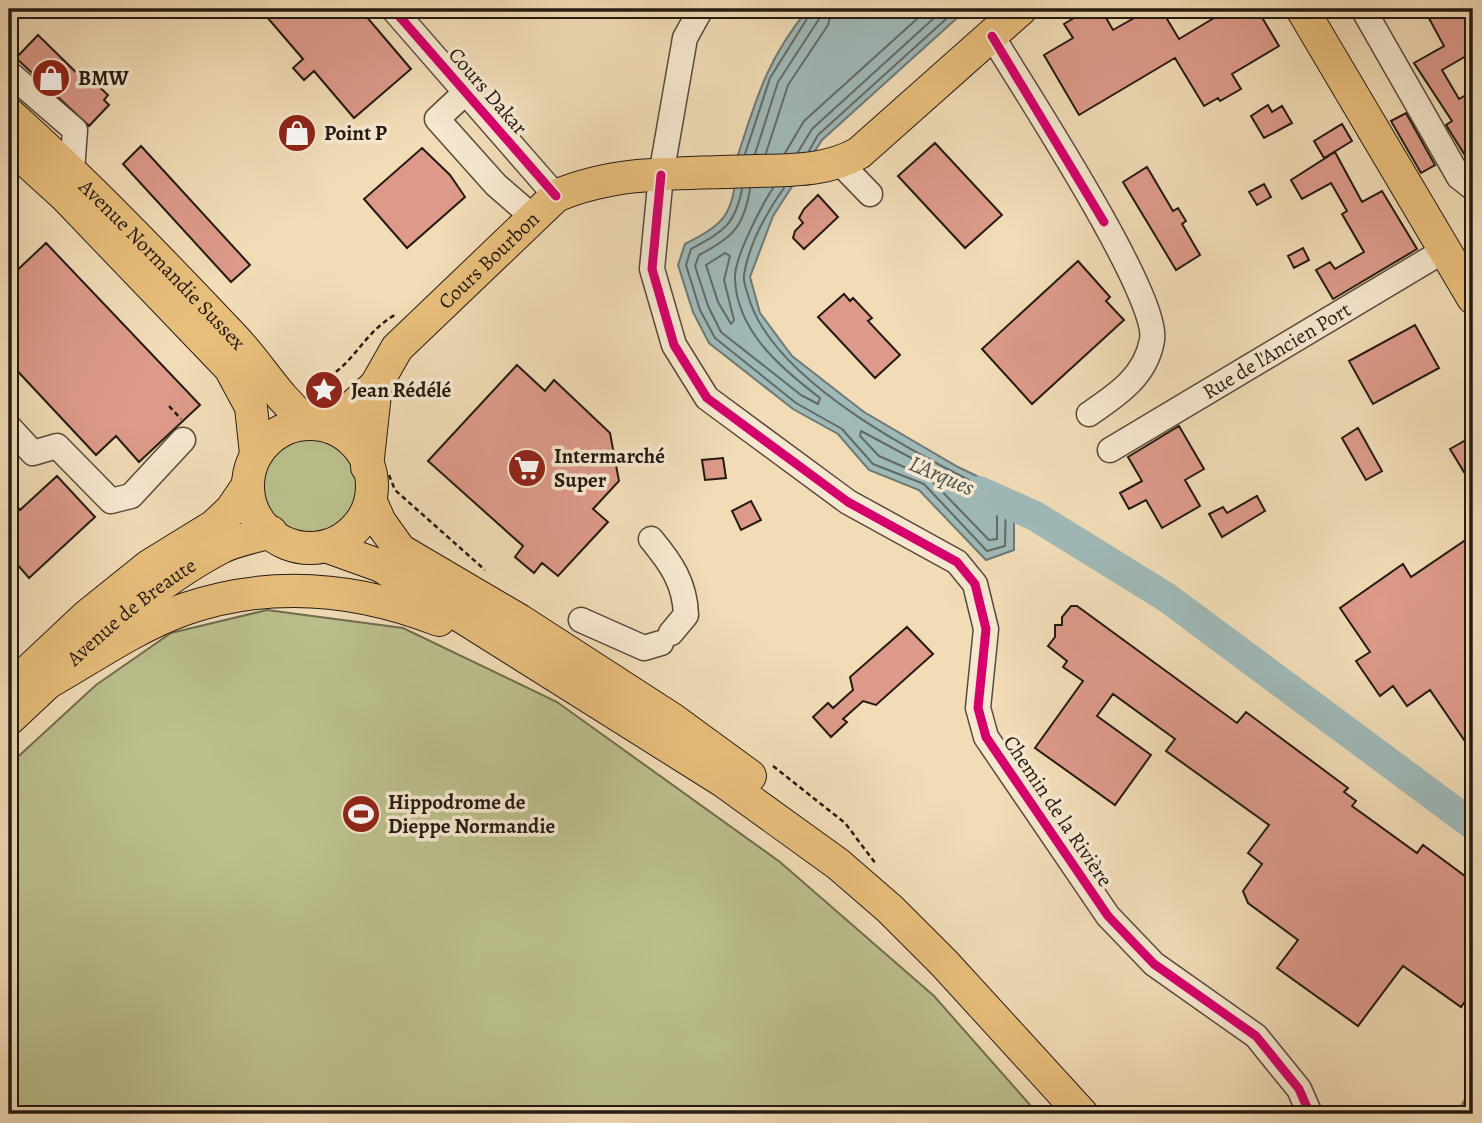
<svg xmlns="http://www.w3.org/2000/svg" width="1482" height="1123" font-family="Alegreya,serif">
<rect width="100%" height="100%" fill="#f1dcb6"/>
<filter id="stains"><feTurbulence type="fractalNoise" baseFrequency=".00286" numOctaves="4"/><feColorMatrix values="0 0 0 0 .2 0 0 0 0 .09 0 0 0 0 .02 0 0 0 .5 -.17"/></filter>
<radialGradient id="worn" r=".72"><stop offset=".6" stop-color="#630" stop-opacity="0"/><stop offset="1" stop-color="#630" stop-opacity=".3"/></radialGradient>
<path fill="#bbc08d" stroke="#706d50" stroke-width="2" d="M259 488a51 51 0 1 1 102 0a51 51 0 1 1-102 0Z
M 267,610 L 403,628 L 557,702 L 780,862 L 934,996 L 1038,1114 L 9,1114 L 9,765 L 96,685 L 171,633 Z
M 1473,1085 L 1473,1114 L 1457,1114 Z"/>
<path fill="#9fb9b8" stroke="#6e7976" stroke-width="2" d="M 808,9 L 967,9 L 822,140 L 773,216 L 750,277 L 760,313 L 792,356 L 864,412 L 958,467 L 1014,494 L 1014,550 L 986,560 L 919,490 L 869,470 L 838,434 L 793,409 L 709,343 L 693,312 L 678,265 L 685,244 C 732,220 730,213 739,163 L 737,158 C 757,97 766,61 808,9 Z"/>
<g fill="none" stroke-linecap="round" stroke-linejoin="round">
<path stroke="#626a66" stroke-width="2" d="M 809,151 L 818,135 L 957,9
M 798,152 L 812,129 L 944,9
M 766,153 L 788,85 L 828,25 L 832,9
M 785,153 L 804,121 L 928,9
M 745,154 L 770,78 L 813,9
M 755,154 L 778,82 L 819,19 L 821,9
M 742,189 C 735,226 722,232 691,249 L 686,265 L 700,310 L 715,338 L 796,403 L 842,429 L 873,464 L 924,484 L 987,551 L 1005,546 L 1006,498 C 928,461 771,383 748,295 C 746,289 743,281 744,275 C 749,244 767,212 784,188
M 750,189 C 744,227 732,238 699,255 L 695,266 L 708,306 L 721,332 L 801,395 L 818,404 L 820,398 C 782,369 736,331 735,278 C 734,258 762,205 773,188
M 725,253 L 730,256 L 724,280 L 734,320 L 731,324 L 718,302 L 706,265 Z
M 861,431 L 997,504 L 997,539 L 989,540 L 929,478 L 879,456 L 860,436 Z"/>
<path stroke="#9fb9b8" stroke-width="30" d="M 979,491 L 1035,516 L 1166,597 L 1473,825"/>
</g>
<path fill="#dd9a8a" stroke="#241a13" stroke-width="2" d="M 260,9 L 360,9 L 411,69 L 354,118 L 314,71 L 304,80 L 293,68 L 303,59 Z
M 1089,9 L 1101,9 L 1113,30 L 1150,9 L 1161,9 L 1179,39 L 1224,12 L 1226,15 L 1236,9 L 1257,9 L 1279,46 L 1232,74 L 1241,89 L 1220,101 L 1218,98 L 1204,106 L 1175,58 L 1079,115 L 1044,55 L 1073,38 L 1064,24 Z
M 1424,9 L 1468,9 L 1473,18 L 1473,52 L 1442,70 L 1459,99 L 1473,91 L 1473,168 L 1446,125 L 1452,121 L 1414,63 L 1444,46 Z
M 38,35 L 89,85 L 93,81 L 108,95 L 104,100 L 109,105 L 89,126 L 16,58 Z
M 1268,105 L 1272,112 L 1282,106 L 1292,123 L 1264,138 L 1251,116 Z
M 1406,113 L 1435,165 L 1421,173 L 1391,121 Z
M 1342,124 L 1352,141 L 1324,158 L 1314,141 Z
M 935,143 L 1002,215 L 965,248 L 898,176 Z
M 141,146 L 250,265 L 231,282 L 123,164 Z
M 422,148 L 450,175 L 465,197 L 407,248 L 364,199 Z
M 1335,152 L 1362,202 L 1382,191 L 1417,249 L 1333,299 L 1316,270 L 1330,262 L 1335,269 L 1364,252 L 1342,214 L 1347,211 L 1331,183 L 1302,199 L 1291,180 Z
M 1147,167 L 1173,211 L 1178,208 L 1186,221 L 1182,224 L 1200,255 L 1176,270 L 1123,182 Z
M 1264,184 L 1271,197 L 1257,205 L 1249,192 Z
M 818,195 L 838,217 L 804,249 L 793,238 L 795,231 L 803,223 L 799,218 L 804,209 Z
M 46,243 L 200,405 L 139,462 L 116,436 L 96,455 L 9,362 L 9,278 Z
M 1303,248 L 1309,260 L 1294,268 L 1288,256 Z
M 1078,261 L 1110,297 L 1106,301 L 1124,320 L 1032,404 L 982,349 Z
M 844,294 L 850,301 L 853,298 L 872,318 L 868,321 L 900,355 L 875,378 L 818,317 Z
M 1415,325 L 1439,368 L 1373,404 L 1349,361 Z
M 517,365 L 545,391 L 554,380 L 610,433 L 619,481 L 593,509 L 608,522 L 558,576 L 542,563 L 534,573 L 515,557 L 523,546 L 428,461 Z
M 1179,426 L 1204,469 L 1185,480 L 1200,506 L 1162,528 L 1146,500 L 1129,509 L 1120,493 L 1142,481 L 1128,457 Z
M 1358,428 L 1382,471 L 1366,480 L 1342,438 Z
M 1473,436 L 1473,466 L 1464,472 L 1450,449 Z
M 723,458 L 726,478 L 705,480 L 702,460 Z
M 57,476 L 95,517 L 29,578 L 9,555 L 9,498 L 20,510 Z
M 1257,496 L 1265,511 L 1222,537 L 1209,514 L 1223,507 L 1227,513 Z
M 751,501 L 761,520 L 741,530 L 732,511 Z
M 1473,535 L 1473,753 L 1430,690 L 1407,706 L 1393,686 L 1380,696 L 1356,661 L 1370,652 L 1340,608 L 1403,564 L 1411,577 Z
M 1071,606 L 1077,606 L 1237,723 L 1246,712 L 1348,788 L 1344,792 L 1356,801 L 1352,806 L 1417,853 L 1423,845 L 1473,882 L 1473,990 L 1461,1007 L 1403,966 L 1358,1026 L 1277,968 L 1298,940 L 1248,903 L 1243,891 L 1262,864 L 1248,853 L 1269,825 L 1166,751 L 1175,739 L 1113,694 L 1097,716 L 1151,755 L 1115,805 L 1035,748 L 1083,681 L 1063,667 L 1067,661 L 1048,646 L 1055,637 L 1055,625 L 1062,625 L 1062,617 Z
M 907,627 L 933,654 L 876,705 L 863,701 L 843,719 L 847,722 L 831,737 L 813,717 L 828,703 L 833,708 L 853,690 L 850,677 Z"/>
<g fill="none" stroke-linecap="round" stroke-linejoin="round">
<defs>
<g id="minor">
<path d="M 393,9 L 556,196"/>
<path d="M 701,9 L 685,38 L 661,175 L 652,269 L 674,345 L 707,398 L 848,502 L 957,562 L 975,584 L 986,629 L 978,708 L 986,737 L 1108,916 L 1154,964 L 1256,1036 L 1299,1089 L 1310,1114"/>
<path d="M 1363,9 L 1459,177 L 1473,188"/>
<path d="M 992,36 C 1022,86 1160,296 1152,340 C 1146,376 1117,395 1089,414"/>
<path d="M 9,73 L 75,130 L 72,171"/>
<path d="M 466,92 L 437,119 L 496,185 L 533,217"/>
<path d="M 840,163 L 870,194"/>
<path d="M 9,427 L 33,453 L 57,446 L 111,501 L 131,496 L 183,440"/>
<path id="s1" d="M 1110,450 L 1445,250"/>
<path d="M 651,539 C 671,563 685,583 686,615 L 671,633"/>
<path d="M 581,620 L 644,648 L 661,643"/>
</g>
<g id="major">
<path d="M 1302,9 L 1473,298"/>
<path id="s2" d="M 9,114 C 87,184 159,259 231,335 C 260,365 275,395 308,423"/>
<path d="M 9,145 L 66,197 L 230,368 L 251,407 L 256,454"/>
<circle cx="310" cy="486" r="62"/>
<path id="s3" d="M 331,427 L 376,385 L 397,348 L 556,196 C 618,169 689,174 756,171 C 792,170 827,171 859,153 L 1021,9"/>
<path d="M 367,467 L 376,385"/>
<path d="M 371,502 L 380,522 L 400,550 L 519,620 L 672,719 L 750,776"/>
<path d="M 328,547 L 381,566 L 723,781 L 838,864 L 890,909 L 944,963 L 1082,1114"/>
<path d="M 49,682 C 93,657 137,626 185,609 C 270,580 357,588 439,620"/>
<path d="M 9,689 L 88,615 L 149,566 L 214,526 L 231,510 L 248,485"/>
<path id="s4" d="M 9,719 C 76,657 139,591 220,548 C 235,540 255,537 271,532"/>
</g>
</defs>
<use href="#minor" stroke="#574a3c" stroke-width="27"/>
<use href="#major" stroke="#241a13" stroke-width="34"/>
<path stroke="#241a13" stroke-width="2.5" stroke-dasharray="5 3.5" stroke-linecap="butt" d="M 305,385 C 351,378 359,333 397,314
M 169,406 L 181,419
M 389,475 L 395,490 L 485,570
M 773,766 L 845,823 L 876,864"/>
<use href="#minor" stroke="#f6e8d0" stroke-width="24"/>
<use href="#major" stroke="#e8be7b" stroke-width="32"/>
<defs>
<path id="cycleway" d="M 393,9 L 556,196
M 992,36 L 1104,222
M 661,175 L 652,269 L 674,345 L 707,398 L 848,502 L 957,562 L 975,584 L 986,629 L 978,708 L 986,737 L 1108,916 L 1154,964 L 1256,1036 L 1299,1089 L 1310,1114"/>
</defs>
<use href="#cycleway" stroke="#f6e8d0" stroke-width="13"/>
<use href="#cycleway" stroke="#d6006c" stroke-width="9"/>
</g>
<defs>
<symbol id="shop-disc" viewBox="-11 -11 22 22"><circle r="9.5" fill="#8f2418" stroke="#f6e8d0"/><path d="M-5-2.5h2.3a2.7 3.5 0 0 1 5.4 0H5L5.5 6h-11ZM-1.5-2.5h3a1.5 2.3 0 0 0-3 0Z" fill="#fff"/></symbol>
<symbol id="sight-disc" viewBox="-11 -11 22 22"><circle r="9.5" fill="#8f2418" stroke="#f6e8d0"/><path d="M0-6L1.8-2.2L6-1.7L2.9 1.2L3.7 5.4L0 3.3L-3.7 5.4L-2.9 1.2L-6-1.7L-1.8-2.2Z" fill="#fff"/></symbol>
<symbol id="supermarket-disc" viewBox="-11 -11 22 22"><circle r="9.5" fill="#8f2418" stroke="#f6e8d0"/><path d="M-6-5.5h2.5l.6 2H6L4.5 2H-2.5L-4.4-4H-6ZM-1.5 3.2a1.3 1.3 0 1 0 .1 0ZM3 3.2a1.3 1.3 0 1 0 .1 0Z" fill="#fff"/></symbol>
<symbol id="stadium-disc" viewBox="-11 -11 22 22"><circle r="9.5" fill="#8f2418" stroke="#f6e8d0"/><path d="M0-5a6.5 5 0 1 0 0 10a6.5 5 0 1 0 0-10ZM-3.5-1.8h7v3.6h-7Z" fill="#fff"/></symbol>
</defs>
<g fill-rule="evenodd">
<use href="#shop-disc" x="29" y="56" width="44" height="44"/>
<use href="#shop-disc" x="275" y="111" width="44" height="44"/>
<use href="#sight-disc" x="302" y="368" width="44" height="44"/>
<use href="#supermarket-disc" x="505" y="446" width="44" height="44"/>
<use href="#stadium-disc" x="339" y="792" width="44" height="44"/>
</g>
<g text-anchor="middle" stroke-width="7" stroke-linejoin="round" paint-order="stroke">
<g font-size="21" font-weight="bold" fill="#241a13" stroke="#f6e8d0" text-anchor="start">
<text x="78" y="85">BMW</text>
<text x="324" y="140">Point P</text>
<text x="351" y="397">Jean Rédélé</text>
<text x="554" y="463">Intermarché<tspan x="554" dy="24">Super</tspan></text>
<text x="388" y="809">Hippodrome de<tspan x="388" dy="24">Dieppe Normandie</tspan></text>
</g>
<g font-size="21" fill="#241a13" stroke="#f6e8d0">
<text transform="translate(488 91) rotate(49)" y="7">Cours Dakar</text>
<text dy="7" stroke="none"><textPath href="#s3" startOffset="231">Cours Bourbon</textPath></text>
<text dy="7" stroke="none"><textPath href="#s2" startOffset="215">Avenue Normandie Sussex</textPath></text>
<text dy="7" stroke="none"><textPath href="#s1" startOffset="194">Rue de l'Ancien Port</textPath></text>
<text dy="7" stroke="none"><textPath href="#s4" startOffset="163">Avenue de Breaute</textPath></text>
<text transform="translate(1058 811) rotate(56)" y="7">Chemin de la Rivière</text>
</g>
<g font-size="23" font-style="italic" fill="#4f524d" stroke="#f6e8d0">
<text transform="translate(942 475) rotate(23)" y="8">L'Arques</text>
</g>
</g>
<rect width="1482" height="1123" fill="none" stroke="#f1dcb6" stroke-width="35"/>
<rect x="10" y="10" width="1461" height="1102" fill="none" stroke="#241a13" stroke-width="3.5"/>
<rect x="18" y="18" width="1447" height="1088" fill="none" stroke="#241a13" stroke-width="2"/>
<rect width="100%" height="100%" filter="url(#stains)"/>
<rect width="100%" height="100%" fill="url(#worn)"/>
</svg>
